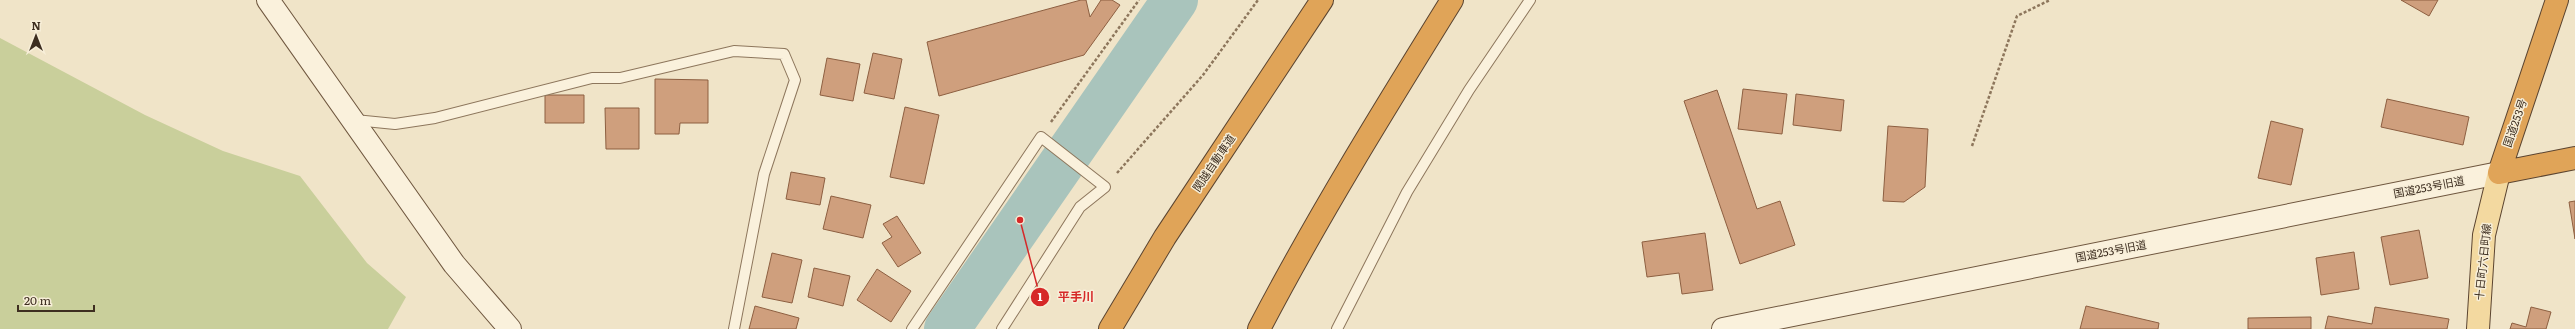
<svg xmlns="http://www.w3.org/2000/svg" width="2575" height="329" font-family="Literata,'Noto Sans JP',serif">
<rect width="100%" height="100%" fill="#f0e4c8"/>
<path fill="#c9cf9b" d="M 0,38 L 145,115 L 223,151 L 300,176 L 367,263 L 406,297 L 388,329 L 0,329 Z"/>
<g fill="none" stroke-linecap="round" stroke-linejoin="round">
<path stroke="#a9c4bc" stroke-width="46" d="M 947,329 L 1175,0"/>
</g>
<path fill="#cf9f7d" stroke="#8d5f41" d="M 1081,0 L 1086,0 L 1090,17 L 1101,0 L 1112,0 L 1120,5 L 1084,55 L 939,96 L 927,42 Z
M 2401,0 L 2438,0 L 2429,16 Z
M 873,53 L 902,59 L 894,99 L 864,93 Z
M 827,58 L 860,64 L 853,101 L 820,95 Z
M 655,79 L 708,80 L 708,123 L 680,123 L 679,134 L 655,134 Z
M 1743,89 L 1787,94 L 1782,134 L 1738,129 Z
M 1717,90 L 1757,209 L 1780,201 L 1795,245 L 1740,264 L 1684,101 Z
M 1796,94 L 1844,100 L 1841,131 L 1793,125 Z
M 545,95 L 584,95 L 584,123 L 545,123 Z
M 2387,99 L 2469,117 L 2463,145 L 2381,127 Z
M 905,107 L 939,115 L 924,184 L 890,177 Z
M 605,108 L 639,108 L 639,149 L 606,149 Z
M 2271,121 L 2303,129 L 2291,185 L 2258,178 Z
M 1888,126 L 1928,129 L 1925,187 L 1904,202 L 1883,201 Z
M 791,172 L 825,178 L 820,205 L 786,199 Z
M 831,196 L 871,205 L 863,238 L 823,229 Z
M 2575,201 L 2575,239 L 2569,202 Z
M 897,216 L 921,253 L 898,267 L 882,243 L 892,237 L 883,224 Z
M 2419,230 L 2428,278 L 2390,285 L 2381,237 Z
M 1705,233 L 1713,290 L 1682,294 L 1679,273 L 1647,277 L 1642,242 Z
M 2354,252 L 2359,289 L 2321,295 L 2316,258 Z
M 772,253 L 802,260 L 792,303 L 762,297 Z
M 814,268 L 850,276 L 843,306 L 808,297 Z
M 877,269 L 911,291 L 891,322 L 857,300 Z
M 755,306 L 799,318 L 796,329 L 749,329 Z
M 2086,306 L 2159,323 L 2158,329 L 2080,329 Z
M 2375,307 L 2449,319 L 2447,329 L 2325,329 L 2328,316 L 2372,324 Z
M 2531,307 L 2551,312 L 2546,329 L 2510,329 L 2512,323 L 2526,327 Z
M 2311,317 L 2311,329 L 2248,329 L 2248,318 Z"/>
<g fill="none" stroke-linecap="round" stroke-linejoin="round">
<defs>
<path id="lane" d="M 355,120 L 395,124 L 435,118 L 592,78 L 620,78 L 734,51 L 784,54 L 795,80 L 764,174 L 734,329
M 912,329 L 1041,137 L 1105,187 L 1080,207 L 1002,329
M 1337,329 L 1407,192 L 1469,90 L 1530,0"/>
<path id="secondary" d="M 268,0 L 454,264 L 510,329
M 1723,329 L 2499,173"/>
<path id="primary" d="M 2478,329 L 2484,235 L 2499,173"/>
<path id="highway" d="M 2557,0 L 2499,173 L 2575,158
M 1110,329 L 1165,237 L 1322,0
M 1259,329 C 1318,216 1385,108 1452,0"/>
</defs>
<use href="#lane" stroke="#8d765c" stroke-width="12"/>
<use href="#secondary" stroke="#6f573f" stroke-width="24"/>
<use href="#primary" stroke="#5b4430" stroke-width="24"/>
<use href="#highway" stroke="#5b4430" stroke-width="24"/>
<path stroke="#8d765c" stroke-width="2.5" stroke-dasharray="3 2" stroke-linecap="butt" d="M 1051,122 L 1139,0
M 1972,146 L 2017,16 L 2050,0
M 1117,173 L 1203,75 L 1258,0"/>
<use href="#lane" stroke="#faf1dc" stroke-width="10"/>
<use href="#secondary" stroke="#faf1dc" stroke-width="22"/>
<use href="#primary" stroke="#f3d9a0" stroke-width="22"/>
<use href="#highway" stroke="#e0a458" stroke-width="22"/>
</g>
<g text-anchor="middle" stroke-width="3" stroke-linejoin="round" paint-order="stroke">
<g font-size="11" fill="#3d2e20" stroke="#f7eed8">
<text transform="translate(2515 123) rotate(-71)" y="4">国道253号</text>
<text transform="translate(1214 163) rotate(-56)" y="4">関越自動車道</text>
<text transform="translate(2429 187) rotate(-11)" y="4">国道253号旧道</text>
<text transform="translate(2111 251) rotate(-11)" y="4">国道253号旧道</text>
<text transform="translate(2483 262) rotate(-84)" y="4">十日町六日町線</text>
</g>
</g>
<path fill="none" stroke="#d62828" stroke-width="1.5" d="M1020 220L1040 297"/>
<g fill="#d62828" stroke="#f7eed8" stroke-width="1.5">
<circle cx="1020" cy="220" r="4"/>
<circle cx="1040" cy="297" r="10"/>
</g>
<g font-size="12" text-anchor="middle" font-weight="bold" fill="#fff">
<text x="1040" y="301">1</text>
</g>
<g font-size="12" text-anchor="middle" font-weight="bold" fill="#d62828" stroke="#f7eed8" stroke-width="3" stroke-linejoin="round" paint-order="stroke">
<text x="1076" y="301">平手川</text>
</g>
<g transform="translate(36 36)" stroke="#f7eed8" stroke-width="3" paint-order="stroke">
<path d="M0-3L7 15L0 10L-7 15Z" fill="#3d2e20"/>
<text y="-6" font-size="11" font-weight="bold" text-anchor="middle" fill="#3d2e20">N</text>
</g>
<path d="M18 305v6h76v-6" fill="none" stroke="#3d2e20" stroke-width="2"/>
<text x="24" y="305" font-size="12" fill="#3d2e20" stroke="#f7eed8" stroke-width="3" paint-order="stroke">20 m</text>
</svg>
